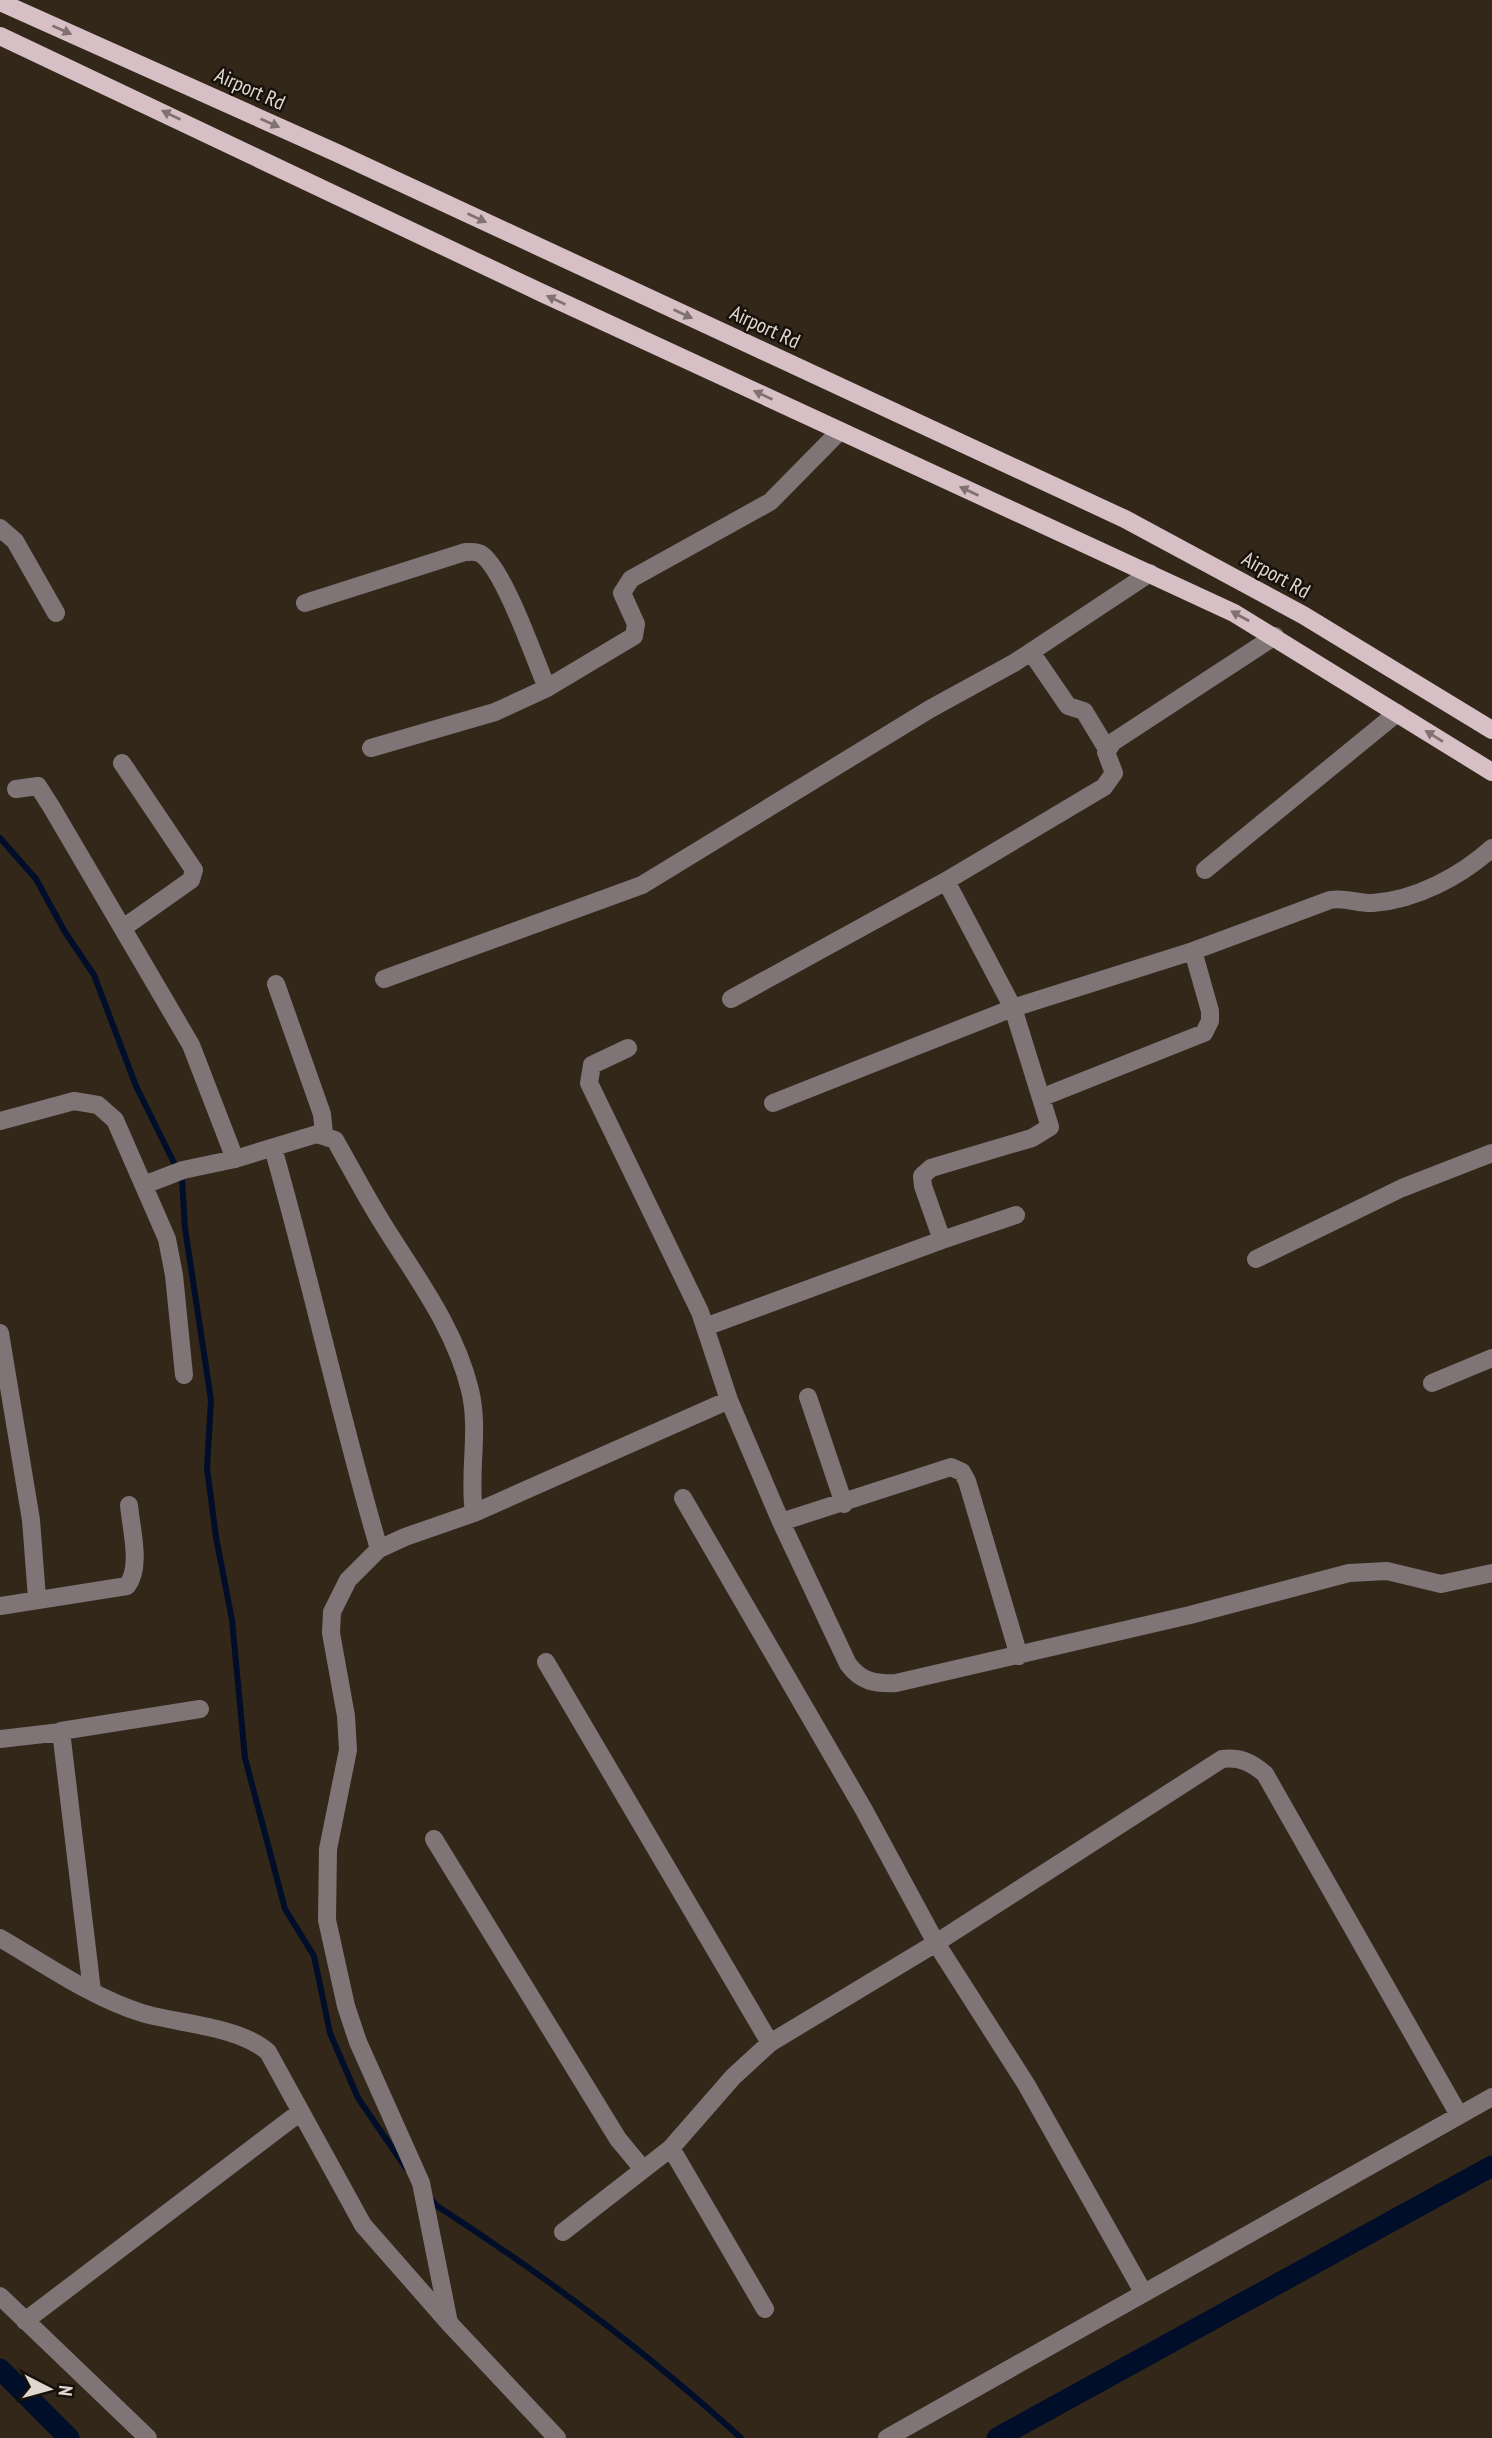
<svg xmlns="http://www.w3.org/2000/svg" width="1492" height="2438" font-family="'PT Sans Narrow',sans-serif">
<rect width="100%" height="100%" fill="#33271a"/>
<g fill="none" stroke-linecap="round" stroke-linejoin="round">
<path stroke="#000e29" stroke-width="6" d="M 0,838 L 36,879 L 65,932 L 94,975 L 136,1086 L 182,1179 L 185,1228 L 211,1400 L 207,1468 L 216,1537 L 232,1620 L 245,1758 L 285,1909 L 314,1956 L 330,2033 L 358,2098 L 406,2168
M 430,2198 L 437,2206 C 544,2275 647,2352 741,2438"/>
<path stroke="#000e29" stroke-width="21" d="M 0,2369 L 69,2438
M 997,2438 L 1492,2166"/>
<path stroke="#7f7577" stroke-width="18" d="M 0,528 L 15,541 L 56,613
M 305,603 L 465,552 C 470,552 477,551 481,554 C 504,569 535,660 547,688 L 495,712 L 371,748
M 1031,652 L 1068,706 L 1084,711 L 1107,749
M 547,688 L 634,636 L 636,624 L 622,593 L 631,579 L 770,502 L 840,431
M 122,763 L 194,870 L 191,880 L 123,928
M 16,789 L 38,786 L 52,808 L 191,1045 L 235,1159
M 1205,870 L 1397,713
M 946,881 L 1013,1008 L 1050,1127 L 1032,1138 L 931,1168 L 922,1176 L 923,1186 L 942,1240 L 1016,1215
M 384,979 L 642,885 L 930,709 L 1014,663 L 1150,573
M 276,984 L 322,1114 L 324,1134
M 731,999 L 946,881 L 1104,787 L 1114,773 L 1106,752 L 1113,742 L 1275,636
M 628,1048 L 592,1065 L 589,1083 L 700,1312 L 729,1400
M 1043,1097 L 1204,1033 L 1210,1021 L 1210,1011 L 1193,951
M 773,1103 L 1013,1008 L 1193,951 L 1330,900 C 1346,897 1358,904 1373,903 C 1416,900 1461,876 1492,848
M 0,1121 L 74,1101 L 98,1105 L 115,1120 L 167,1239 L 174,1275 L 184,1375
M 273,1148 C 311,1281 340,1416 379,1549
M 144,1185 L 183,1170 L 235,1159 L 317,1134 L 335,1140 C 351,1168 366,1197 383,1224 C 416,1277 455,1328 470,1390 C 480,1431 468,1473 474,1513
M 1256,1259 L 1402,1188 L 1492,1153
M 705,1327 L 942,1240
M 0,1333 L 31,1520 L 37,1598
M 1432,1383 L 1492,1358
M 808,1397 L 844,1504
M 683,1498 L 864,1810 L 936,1943 L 1026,2084 L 1143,2292
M 781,1522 L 951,1467 L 962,1472 L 967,1481 L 1019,1656
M 0,1606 L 127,1586 C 142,1567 131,1529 129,1505
M 546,1662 L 770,2043
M 0,1739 L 61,1732
M 434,1839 L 618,2139 L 642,2168
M 0,1938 C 45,1964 91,1997 142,2013 C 179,2024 239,2026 268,2052 L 363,2225 L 449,2323 L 557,2438
M 92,1991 L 61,1731 L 200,1709
M 671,2148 L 765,2309
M 563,2232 L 671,2148 L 733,2077 L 770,2043 L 936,1943 L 1222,1759 C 1240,1757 1251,1762 1265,1774 L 1459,2115
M 0,2296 L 148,2438
M 25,2321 L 299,2113
M 449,2323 L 421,2183 L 358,2042 L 346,2006 L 327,1920 L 328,1849 L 348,1750 L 346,1716 L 331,1633 L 332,1612 L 348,1580 L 379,1549 L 405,1537 L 474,1513 L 729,1400 L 781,1522 L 848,1664 C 861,1682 876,1684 896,1683 L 1190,1615 L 1349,1573 L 1387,1571 L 1441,1584 L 1492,1573
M 887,2438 L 1492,2097"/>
<path stroke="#d6c0c6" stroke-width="18" d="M 0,2 L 337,153 L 1125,519 L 1303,615 L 1492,730
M 0,36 L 542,293 L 1234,613 L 1492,772"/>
</g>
<defs><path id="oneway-solid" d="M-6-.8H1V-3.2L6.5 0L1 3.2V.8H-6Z" transform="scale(1.75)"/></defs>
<g fill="#807172">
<use href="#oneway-solid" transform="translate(62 30) rotate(24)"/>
<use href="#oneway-solid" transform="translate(171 115) rotate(-154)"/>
<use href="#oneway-solid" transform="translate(270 123) rotate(24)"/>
<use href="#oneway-solid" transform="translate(477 218) rotate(25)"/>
<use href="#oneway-solid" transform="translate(556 300) rotate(-155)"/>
<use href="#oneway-solid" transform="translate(683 314) rotate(25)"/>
<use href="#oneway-solid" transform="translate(763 395) rotate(-155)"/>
<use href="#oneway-solid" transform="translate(969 491) rotate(-155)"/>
<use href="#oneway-solid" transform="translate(1240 616) rotate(-151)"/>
<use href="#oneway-solid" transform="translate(1434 736) rotate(-148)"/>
</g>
<g text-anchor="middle" stroke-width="5" stroke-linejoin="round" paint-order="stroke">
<g font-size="21" fill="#e0d8cf" stroke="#17110b">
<text transform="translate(250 89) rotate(24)" y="7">Airport Rd</text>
<text transform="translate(765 327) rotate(25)" y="7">Airport Rd</text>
<text transform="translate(1276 575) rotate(29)" y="7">Airport Rd</text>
</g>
</g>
<g transform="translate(49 2389) rotate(96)" stroke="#17110b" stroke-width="5" paint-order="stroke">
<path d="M0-5L12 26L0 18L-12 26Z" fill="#e0d8cf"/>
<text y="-10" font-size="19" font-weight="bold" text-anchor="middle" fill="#e0d8cf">N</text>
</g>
</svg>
